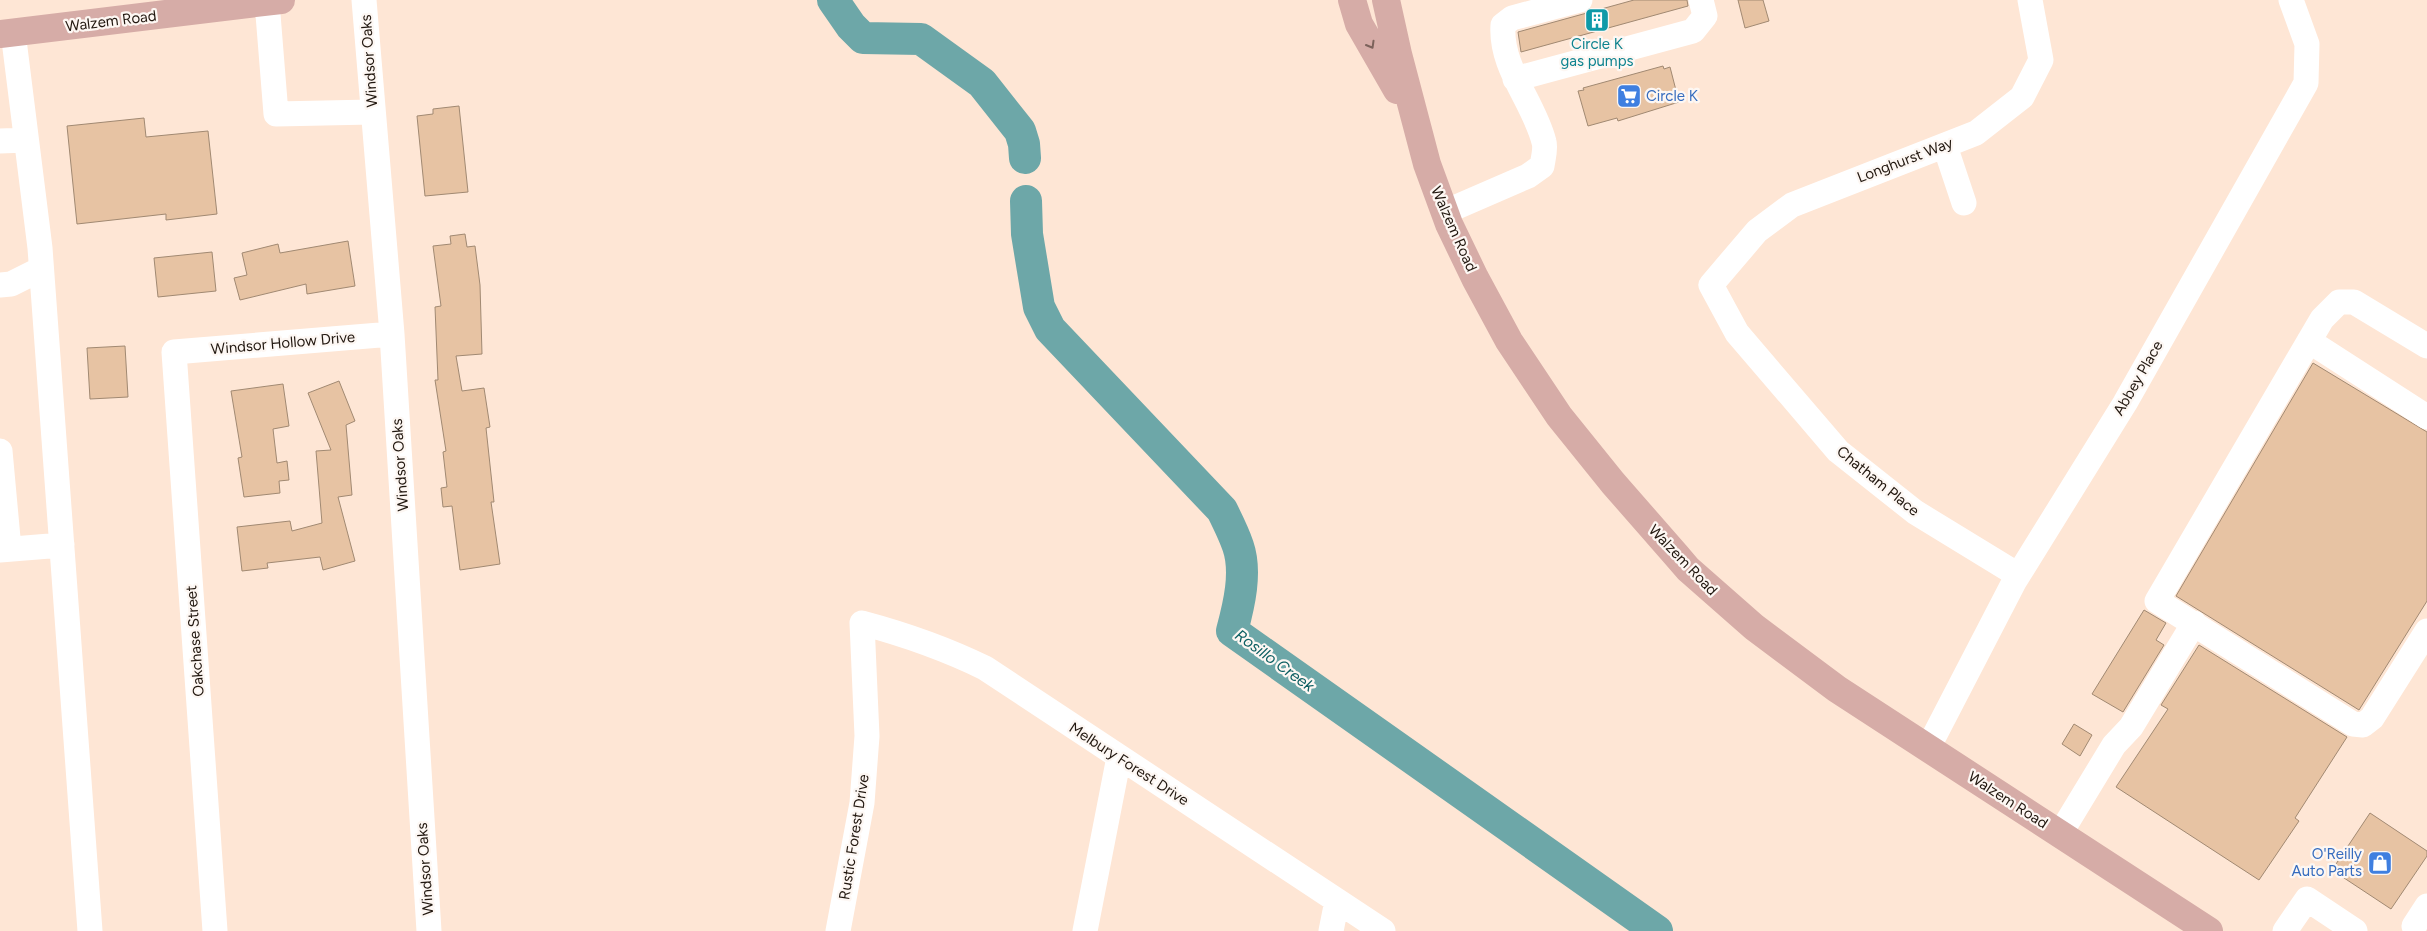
<svg xmlns="http://www.w3.org/2000/svg" width="2427" height="931" font-family="Figtree,sans-serif">
<rect width="100%" height="100%" fill="#fee6d5"/>
<g fill="none" stroke-linecap="round" stroke-linejoin="round">
<path stroke="#6da7a8" stroke-width="32" d="M 833,0 L 851,26 L 863,38 L 921,39 L 982,83 L 1020,131 L 1024,144 L 1025,158
M 1026,201 L 1027,234 L 1039,307 L 1050,329 L 1222,510 C 1228,522 1234,534 1238,546 C 1247,572 1239,605 1232,631 L 1657,931"/>
</g>
<path fill="#e7c3a3" stroke="#a18972" d="M 1634,0 L 1687,0 L 1688,6 L 1521,52 L 1518,32 Z
M 1738,0 L 1763,0 L 1769,21 L 1745,28 Z
M 1663,66 L 1664,69 L 1670,67 L 1679,102 L 1618,121 L 1617,118 L 1588,126 L 1578,91 L 1584,90 L 1583,88 Z
M 459,106 L 468,192 L 425,196 L 417,116 L 433,114 L 433,109 Z
M 144,118 L 146,137 L 208,131 L 217,214 L 166,220 L 166,214 L 77,224 L 67,126 Z
M 465,234 L 467,247 L 475,246 L 480,285 L 482,354 L 456,356 L 462,391 L 484,388 L 490,427 L 486,428 L 494,502 L 491,502 L 500,564 L 460,570 L 452,506 L 443,507 L 441,488 L 447,487 L 443,452 L 446,451 L 435,380 L 438,380 L 435,307 L 441,306 L 433,246 L 451,244 L 450,236 Z
M 348,241 L 355,286 L 307,294 L 306,284 L 240,300 L 234,278 L 247,275 L 242,253 L 278,244 L 280,253 Z
M 212,252 L 216,291 L 158,297 L 154,258 Z
M 125,346 L 128,397 L 90,399 L 87,348 Z
M 2313,363 L 2427,432 L 2427,601 L 2359,710 L 2176,596 Z
M 339,381 L 355,421 L 346,425 L 352,495 L 338,497 L 355,561 L 323,570 L 320,557 L 267,563 L 268,568 L 242,571 L 237,527 L 290,521 L 292,531 L 322,523 L 316,451 L 331,450 L 308,393 Z
M 283,384 L 289,426 L 273,429 L 277,463 L 287,461 L 289,480 L 279,481 L 280,493 L 244,497 L 238,458 L 242,457 L 231,391 Z
M 2144,610 L 2166,623 L 2156,640 L 2164,645 L 2123,712 L 2092,694 Z
M 2199,645 L 2347,737 L 2295,818 L 2299,821 L 2259,880 L 2116,787 L 2168,709 L 2161,705 Z
M 2074,724 L 2092,735 L 2080,756 L 2062,744 Z
M 2370,813 L 2427,851 L 2427,856 L 2391,909 L 2332,870 Z"/>
<g fill="none" stroke-linecap="round" stroke-linejoin="round">
<path stroke="#fff" stroke-width="25" d="M 364,0 L 392,334 L 429,931
M 267,2 L 276,114 L 372,112
M 13,32 L 40,248 L 90,931
M 1515,79 L 1693,31 L 1705,16 L 1701,0
M 0,141 L 26,140
M 1945,146 L 1964,203
M 1445,212 L 1528,176 L 1542,166 C 1543,159 1546,149 1544,142 C 1534,102 1500,68 1503,25 L 1512,18 L 1580,0
M 0,285 L 11,284 L 41,269
M 2309,341 L 2427,417
M 2427,346 L 2354,302 L 2339,302 L 2322,319 L 2157,601 L 2353,724 L 2363,725 L 2372,718 L 2427,631
M 0,451 L 9,549
M 0,550 L 62,545
M 2018,575 L 1915,512 L 1838,451 L 1737,333 L 1711,285 L 1757,231 L 1792,205 L 1976,133 L 2022,97 L 2041,60 L 2030,0
M 1928,748 L 2014,582 L 2125,403 L 2306,83 L 2307,44 L 2291,0
M 2060,834 L 2114,745 L 2131,727 L 2194,623
M 2414,926 L 2427,906
M 215,931 L 174,352 L 392,334
M 838,931 L 862,803 L 867,736 L 862,623 C 907,635 944,648 985,668 L 1383,931
M 1085,931 L 1119,757
M 1331,931 L 1337,901
M 2285,931 L 2307,899 L 2355,931"/>
<path stroke="#d6aca7" stroke-width="28" d="M 1352,0 L 1359,24 L 1397,90
M 1386,0 L 1398,54 L 1427,164 L 1449,224 L 1475,278 L 1509,341 L 1559,416 L 1613,483 L 1676,555 L 1688,569 L 1754,627 L 1837,689 L 2209,931
M 0,34 L 281,0"/>
</g>
<defs><path id="oneway-chevron" d="M-2-3.5L2.5 0L-2 3.5" fill="none" stroke-width="1.6" stroke-linecap="round" stroke-linejoin="round" transform="scale(1.25)"/></defs>
<use stroke="#7c625b" href="#oneway-chevron" transform="translate(1371 45) rotate(60)"/>
<defs>
<symbol id="building-square" viewBox="-11 -11 22 22"><rect x="-9" y="-9" width="18" height="18" rx="4" fill="#0f9aa8" stroke="#fdf7f3"/><path d="M-4-6H4V6H1V3H-1V6H-4ZM-2.5-4.3h1.7v1.8h-1.7ZM.8-4.3h1.7v1.8H.8ZM-2.5-1h1.7V.8h-1.7ZM.8-1h1.7V.8H.8Z" fill="#fff"/></symbol>
<symbol id="supermarket-square" viewBox="-11 -11 22 22"><rect x="-9" y="-9" width="18" height="18" rx="4" fill="#3f7fe0" stroke="#fdf7f3"/><path d="M-6-5.5h2.5l.6 2H6L4.5 2H-2.5L-4.4-4H-6ZM-1.5 3.2a1.3 1.3 0 1 0 .1 0ZM3 3.2a1.3 1.3 0 1 0 .1 0Z" fill="#fff"/></symbol>
<symbol id="shop-square" viewBox="-11 -11 22 22"><rect x="-9" y="-9" width="18" height="18" rx="4" fill="#3f7fe0" stroke="#fdf7f3"/><path d="M-5-2.5h2.3a2.7 3.5 0 0 1 5.4 0H5L5.5 6h-11ZM-1.5-2.5h3a1.5 2.3 0 0 0-3 0Z" fill="#fff"/></symbol>
</defs>
<g fill-rule="evenodd">
<use href="#building-square" x="1583" y="6" width="28" height="28"/>
<use href="#supermarket-square" x="1615" y="82" width="28" height="28"/>
<use href="#shop-square" x="2366" y="849" width="28" height="28"/>
</g>
<g text-anchor="middle" stroke-width="4.5" stroke-linejoin="round" paint-order="stroke">
<g font-size="15" fill="#21170f" stroke="#fdf7f3">
<text transform="translate(111 21) rotate(-7)" y="5">Walzem Road</text>
<text transform="translate(369 61) rotate(-94)" y="5">Windsor Oaks</text>
<text transform="translate(1905 160) rotate(-21)" y="5">Longhurst Way</text>
<text transform="translate(1454 229) rotate(66)" y="5">Walzem Road</text>
<text transform="translate(283 343) rotate(-5)" y="5">Windsor Hollow Drive</text>
<text transform="translate(2138 378) rotate(-60)" y="5">Abbey Place</text>
<text transform="translate(400 465) rotate(-94)" y="5">Windsor Oaks</text>
<text transform="translate(1878 481) rotate(39)" y="5">Chatham Place</text>
<text transform="translate(1683 560) rotate(46)" y="5">Walzem Road</text>
<text transform="translate(195 641) rotate(-94)" y="5">Oakchase Street</text>
<text transform="translate(1129 764) rotate(33)" y="5">Melbury Forest Drive</text>
<text transform="translate(2008 800) rotate(33)" y="5">Walzem Road</text>
<text transform="translate(854 837) rotate(-81)" y="5">Rustic Forest Drive</text>
<text transform="translate(425 869) rotate(-94)" y="5">Windsor Oaks</text>
</g>
<g font-size="15" fill="#0d838f" stroke="#fdf7f3">
<text x="1597" y="49">Circle K<tspan x="1597" dy="17">gas pumps</tspan></text>
</g>
<g font-size="15" fill="#366cbe" stroke="#fdf7f3" text-anchor="start">
<text x="1646" y="101">Circle K</text>
<text x="2362" y="859" text-anchor="end">O'Reilly<tspan x="2362" dy="17">Auto Parts</tspan></text>
</g>
<g font-size="16" font-style="italic" fill="#0c5f62" stroke="#fdf7f3">
<text transform="translate(1275 660) rotate(36)" y="6">Rosillo Creek</text>
</g>
</g>
</svg>
